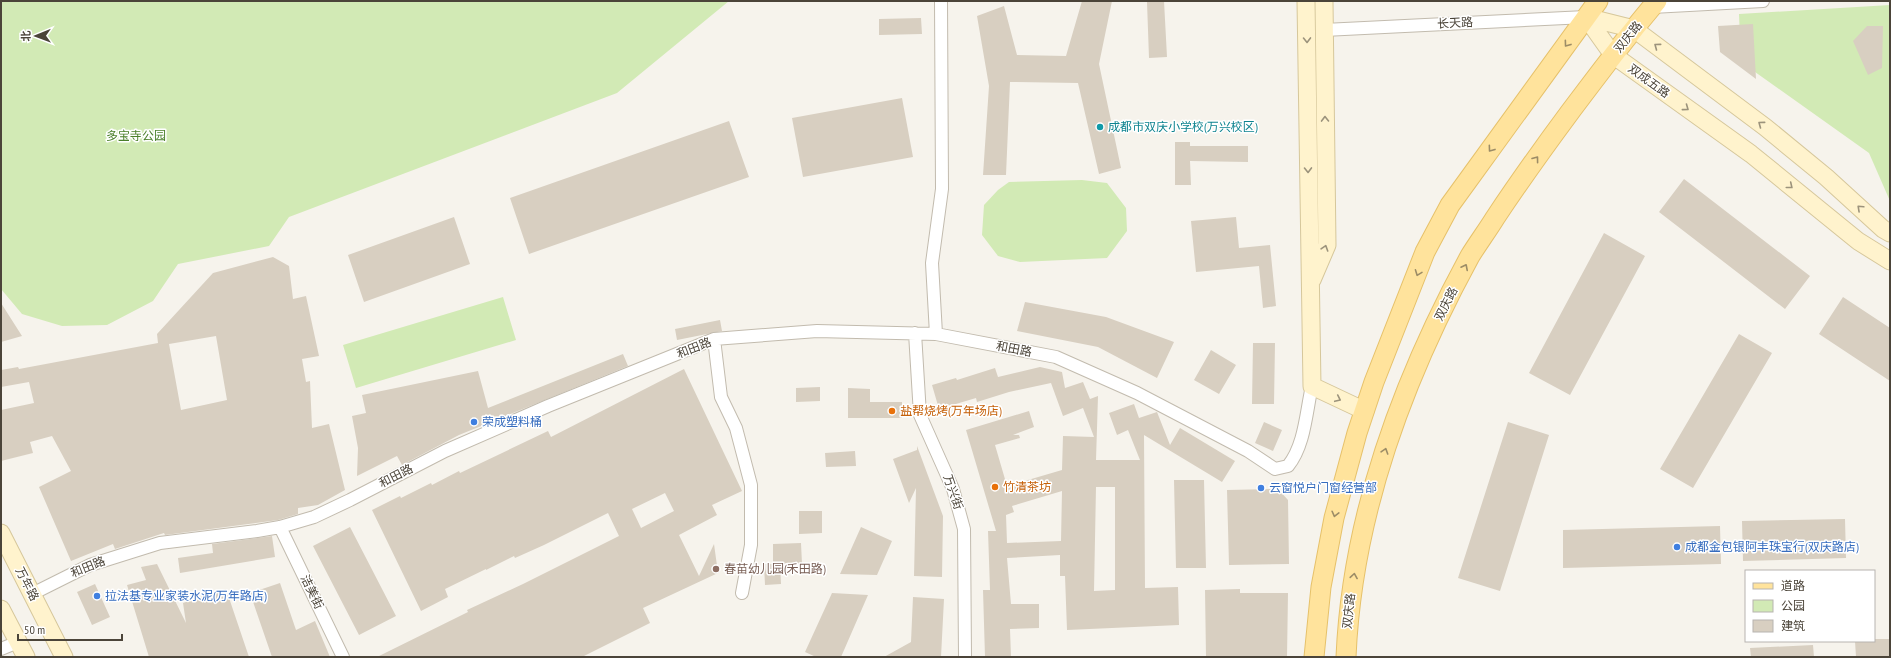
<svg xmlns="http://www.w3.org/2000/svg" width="1891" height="658" font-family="'PT Sans Narrow','Noto Sans SC',sans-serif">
<rect width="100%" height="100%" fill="#f6f3ec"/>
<path fill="#d2eab5" d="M 1,1 L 729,1 L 617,93 L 289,217 L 269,246 L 178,264 L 153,301 L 107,325 L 62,326 L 22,314 L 1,289 Z
M 1890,5 L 1890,201 L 1869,153 L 1741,62 L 1739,14 Z
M 1082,180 L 1107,183 L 1126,208 L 1127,231 L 1107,258 L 1020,262 L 998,256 L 982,235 L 984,205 L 998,190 L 1009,182 Z
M 503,297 L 516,340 L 356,388 L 343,345 Z"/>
<path fill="#d8cfc1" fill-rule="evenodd" d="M 1082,1 L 1112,1 L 1099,64 L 1121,168 L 1099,174 L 1078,83 L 1010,82 L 1006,175 L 983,175 L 989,86 L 977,16 L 1004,6 L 1017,55 L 1066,56 Z
M 1164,1 L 1167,57 L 1149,58 L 1147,2 Z
M 921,18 L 922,34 L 879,35 L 879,19 Z
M 1753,24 L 1756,79 L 1720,52 L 1718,26 Z
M 1867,26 L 1883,26 L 1882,68 L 1868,75 L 1853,41 Z
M 902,98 L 913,157 L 803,177 L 792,118 Z
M 729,121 L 749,177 L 529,254 L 510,198 Z
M 1175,142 L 1190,142 L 1190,146 L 1248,146 L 1248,162 L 1190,161 L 1191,185 L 1175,185 Z
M 1684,179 L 1810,276 L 1785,309 L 1659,212 Z
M 454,217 L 470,264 L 364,302 L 348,255 Z
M 1236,217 L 1239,248 L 1270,245 L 1276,306 L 1263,308 L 1259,266 L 1196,272 L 1191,221 Z
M 1604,233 L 1645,256 L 1570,395 L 1529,373 Z
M 273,257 L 289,266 L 293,299 L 306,296 L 319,356 L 302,359 L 306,382 L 310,381 L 312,428 L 329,424 L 345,490 L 318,505 L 298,508 L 298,514 L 278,520 L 165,535 L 164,533 L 115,549 L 113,544 L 71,561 L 39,487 L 71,471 L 52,436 L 30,442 L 33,453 L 1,461 L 1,410 L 34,403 L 29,382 L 1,387 L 1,370 L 18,367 L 19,369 L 158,343 L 157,334 L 213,273 ZM 216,336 L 227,400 L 181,410 L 169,344 Z
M 1843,297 L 1890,328 L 1890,381 L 1819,334 Z
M 1025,302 L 1106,317 L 1174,342 L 1157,378 L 1098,347 L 1017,331 Z
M 1,303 L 22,336 L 1,342 Z
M 720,320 L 722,331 L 677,340 L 675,329 Z
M 1739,334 L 1772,353 L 1693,488 L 1660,469 Z
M 1253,343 L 1275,343 L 1274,404 L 1252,404 Z
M 1211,350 L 1236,365 L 1219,394 L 1194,380 Z
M 623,354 L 628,366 L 459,435 L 402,465 L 397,456 L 357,476 L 358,448 L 352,416 L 366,413 L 362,395 L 478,371 L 488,408 Z
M 1040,367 L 1062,372 L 1065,388 L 1083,382 L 1090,399 L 1098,396 L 1096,460 L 1140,460 L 1128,430 L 1117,435 L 1109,413 L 1134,404 L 1139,418 L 1157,412 L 1170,445 L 1180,428 L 1235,461 L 1222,482 L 1144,435 L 1145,588 L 1178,587 L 1179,625 L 1067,630 L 1065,576 L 1060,576 L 1060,555 L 1007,558 L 1011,604 L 1039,604 L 1039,628 L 1010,629 L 1011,657 L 985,657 L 983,590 L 990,590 L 988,531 L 996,531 L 966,430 L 1029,411 L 1034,427 L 1013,435 L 1019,435 L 1020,438 L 995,445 L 1007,486 L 1062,470 L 1063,436 L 1094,437 L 1083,408 L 1063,416 L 1051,383 L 1009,392 L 977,402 L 976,398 L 939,409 L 932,385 L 956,378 L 957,380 L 995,368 L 998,377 ZM 1096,487 L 1115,487 L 1115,590 L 1094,591 ZM 1062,491 L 1061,541 L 1007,543 L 1006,515 L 1014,512 L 1012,506 Z
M 684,369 L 742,491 L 712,505 L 717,515 L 679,535 L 699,576 L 714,544 L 718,573 L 643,608 L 650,623 L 582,657 L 377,657 L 468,612 L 467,610 L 523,584 L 619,536 L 608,513 L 544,545 L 515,558 L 514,556 L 486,570 L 486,569 L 445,589 L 448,597 L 421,611 L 372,510 L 400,496 L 401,498 L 431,483 L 432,485 L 459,471 L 460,473 L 548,431 L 551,437 ZM 665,493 L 674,511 L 641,528 L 632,509 Z
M 820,387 L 820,401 L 796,402 L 796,388 Z
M 848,388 L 870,389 L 870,402 L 902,402 L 902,418 L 848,418 Z
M 1264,422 L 1282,430 L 1273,451 L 1255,443 Z
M 1508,422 L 1549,435 L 1500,591 L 1458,578 Z
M 917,446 L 943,516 L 942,577 L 914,576 L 916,488 L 909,503 L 893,459 L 917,450 Z
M 855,451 L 856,466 L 826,467 L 825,453 Z
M 1174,480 L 1204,480 L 1206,568 L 1176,568 Z
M 1278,489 L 1288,500 L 1289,564 L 1229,565 L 1227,490 Z
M 799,511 L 822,511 L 822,533 L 799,534 Z
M 1845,519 L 1846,558 L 1743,561 L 1742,521 Z
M 1720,526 L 1721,564 L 1563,568 L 1563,530 Z
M 350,527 L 396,616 L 359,635 L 313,546 Z
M 861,527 L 892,541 L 877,575 L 840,574 Z
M 272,536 L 275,557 L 180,573 L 178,558 L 213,553 L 212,544 Z
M 801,543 L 802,564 L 780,564 L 781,584 L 765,585 L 764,564 L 773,564 L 773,544 Z
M 157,564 L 186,623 L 183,603 L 226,589 L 249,657 L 149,657 L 127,585 L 146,580 L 141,567 Z
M 280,583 L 296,630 L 315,621 L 330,657 L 272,657 L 250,593 Z
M 95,584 L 110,617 L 92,625 L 77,592 Z
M 1240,589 L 1240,593 L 1288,593 L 1287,657 L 1206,657 L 1205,590 Z
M 832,593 L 868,595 L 841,657 L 816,657 L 805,652 Z
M 913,597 L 944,599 L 941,657 L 884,657 L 911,642 Z
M 1874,639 L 1890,639 L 1890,657 L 1856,657 L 1855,641 L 1874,641 Z
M 1813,645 L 1814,657 L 1751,657 L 1750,648 Z"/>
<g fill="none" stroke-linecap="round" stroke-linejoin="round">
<defs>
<path id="street" d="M 1652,7 L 1763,1
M 1324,30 L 1586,17
M 915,333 L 920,415 L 953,489 L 964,529 L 965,657
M 936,334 L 932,263 L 942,189 L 941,1
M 714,339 L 721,397 L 736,428 L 751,485 L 751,545 L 742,593
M 280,527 L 343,657
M 32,594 L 90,565 L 160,543 L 257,531 L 280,527 L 314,517 L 350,500 L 445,451 L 548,406 L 714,339 L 817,331 L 936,334 L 1056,357 L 1137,393 L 1248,451 L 1275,469 L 1288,466 C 1305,445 1306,412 1312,386
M 1,649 L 18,642"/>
<path id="secondary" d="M 1306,1 L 1312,386 L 1365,411
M 1586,17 L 1613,55 L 1751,154 L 1858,241 L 1890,261
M 1586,17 L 1634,29 L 1765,127 L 1826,177 L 1883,229 L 1890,233
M 1312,280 L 1327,245 L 1324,1
M 1,533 L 64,657
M 1,609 L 26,657"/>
<path id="primary" d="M 1314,657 L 1321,587 L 1334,518 L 1357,433 L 1374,382 L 1425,252 L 1450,205 L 1598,1
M 1346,657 C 1352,515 1403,379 1470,256 C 1478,243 1487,231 1495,218 C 1519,182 1544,147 1570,112 C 1598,75 1626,37 1657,1"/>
</defs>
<use href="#street" stroke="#c2bbae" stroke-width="14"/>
<use href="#secondary" stroke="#d6c79b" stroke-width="19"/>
<use href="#primary" stroke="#e6c16a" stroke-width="21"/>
<use href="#street" stroke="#fff" stroke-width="12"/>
<use href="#secondary" stroke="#fff3cd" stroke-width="17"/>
<use href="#primary" stroke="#ffe39c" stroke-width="19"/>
</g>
<defs><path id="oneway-chevron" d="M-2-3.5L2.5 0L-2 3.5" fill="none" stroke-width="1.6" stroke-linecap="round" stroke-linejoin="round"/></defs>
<g stroke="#9c937c">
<use href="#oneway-chevron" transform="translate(1307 40) rotate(89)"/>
<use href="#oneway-chevron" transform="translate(1657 46) rotate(-143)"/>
<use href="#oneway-chevron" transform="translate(1686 108) rotate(36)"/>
<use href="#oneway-chevron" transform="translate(1325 119) rotate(-91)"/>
<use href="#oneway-chevron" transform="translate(1761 124) rotate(-143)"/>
<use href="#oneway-chevron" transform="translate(1308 170) rotate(89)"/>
<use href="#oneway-chevron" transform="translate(1790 186) rotate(39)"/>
<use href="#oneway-chevron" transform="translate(1860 208) rotate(-137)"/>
<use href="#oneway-chevron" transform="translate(1325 248) rotate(-72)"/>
<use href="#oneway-chevron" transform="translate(1338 399) rotate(25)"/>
</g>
<g stroke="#9c8c66">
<use href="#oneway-chevron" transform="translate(1567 44) rotate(126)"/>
<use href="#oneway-chevron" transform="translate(1491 149) rotate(126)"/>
<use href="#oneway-chevron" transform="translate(1536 159) rotate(-53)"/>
<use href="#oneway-chevron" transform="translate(1465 267) rotate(-63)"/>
<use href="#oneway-chevron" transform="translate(1418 273) rotate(111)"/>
<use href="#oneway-chevron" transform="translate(1385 451) rotate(-72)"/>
<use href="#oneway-chevron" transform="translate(1335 514) rotate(104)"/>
<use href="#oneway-chevron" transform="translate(1354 576) rotate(-81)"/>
</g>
<circle fill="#0f9aa8" stroke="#fff" stroke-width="1.5" cx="1100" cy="127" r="4"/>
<g fill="#e8710a" stroke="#fff" stroke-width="1.5">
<circle cx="892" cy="411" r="4"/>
<circle cx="995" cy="487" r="4"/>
</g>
<g fill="#3f7fe0" stroke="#fff" stroke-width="1.5">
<circle cx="474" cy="422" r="4"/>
<circle cx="1261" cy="488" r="4"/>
<circle cx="1677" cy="547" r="4"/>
<circle cx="97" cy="596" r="4"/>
</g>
<circle fill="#8d6e63" stroke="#fff" stroke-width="1.5" cx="716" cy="569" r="4"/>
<g text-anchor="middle" stroke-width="3" stroke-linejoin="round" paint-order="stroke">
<g font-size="12" fill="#4b4439" stroke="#fff">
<text transform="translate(1455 23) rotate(-3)" y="4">长天路</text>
<text transform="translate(1628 37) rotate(-51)" y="4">双庆路</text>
<text transform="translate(1649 81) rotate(36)" y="4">双成五路</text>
<text transform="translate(1446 304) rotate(-63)" y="4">双庆路</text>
<text transform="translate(694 348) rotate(-21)" y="4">和田路</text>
<text transform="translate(1014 349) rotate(11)" y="4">和田路</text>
<text transform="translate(396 476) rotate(-27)" y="4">和田路</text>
<text transform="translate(953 492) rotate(71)" y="4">万兴街</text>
<text transform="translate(88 567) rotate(-22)" y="4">和田路</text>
<text transform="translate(27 584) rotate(63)" y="4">万年路</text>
<text transform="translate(312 592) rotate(64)" y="4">洁美街</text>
<text transform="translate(1349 611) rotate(-84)" y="4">双庆路</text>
</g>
<g font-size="12" fill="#0d838f" stroke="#fff" text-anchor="start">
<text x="1108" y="131">成都市双庆小学校(万兴校区)</text>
</g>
<g font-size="12" fill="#4a7f2a" stroke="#fff">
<text x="136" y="140">多宝寺公园</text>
</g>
<g font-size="12" fill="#c56008" stroke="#fff" text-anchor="start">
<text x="900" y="415">盐帮烧烤(万年场店)</text>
<text x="1003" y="491">竹清茶坊</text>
</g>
<g font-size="12" fill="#366cbe" stroke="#fff" text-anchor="start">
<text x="482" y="426">荣成塑料桶</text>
<text x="1269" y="492">云窗悦户门窗经营部</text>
<text x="1685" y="551">成都金包银阿丰珠宝行(双庆路店)</text>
<text x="105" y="600">拉法基专业家装水泥(万年路店)</text>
</g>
<g font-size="12" fill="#785e54" stroke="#fff" text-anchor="start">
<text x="724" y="573">春苗幼儿园(禾田路)</text>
</g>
</g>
<rect width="1891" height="658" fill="none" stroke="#4b4439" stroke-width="4"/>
<rect x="1745" y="570" width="130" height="72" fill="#ffffff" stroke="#b7b4b0"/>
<rect x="1753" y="583" width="20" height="6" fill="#ffe39c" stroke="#b7b4b0"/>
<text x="1781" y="590" font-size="12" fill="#4b4439">道路</text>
<rect x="1753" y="600" width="20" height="12" fill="#d2eab5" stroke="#b7b4b0"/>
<text x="1781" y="610" font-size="12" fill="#4b4439">公园</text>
<rect x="1753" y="620" width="20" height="12" fill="#d8cfc1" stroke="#b7b4b0"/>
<text x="1781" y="630" font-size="12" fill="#4b4439">建筑</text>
<g transform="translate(36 36) rotate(269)" stroke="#ffffff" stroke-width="3" paint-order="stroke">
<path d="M0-3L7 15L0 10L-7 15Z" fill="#4b4439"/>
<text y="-6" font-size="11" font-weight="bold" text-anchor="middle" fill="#4b4439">北</text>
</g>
<path d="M18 634v6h104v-6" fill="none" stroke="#4b4439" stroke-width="2"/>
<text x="24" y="634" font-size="12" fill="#4b4439" stroke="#ffffff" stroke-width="3" paint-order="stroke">50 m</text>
</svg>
